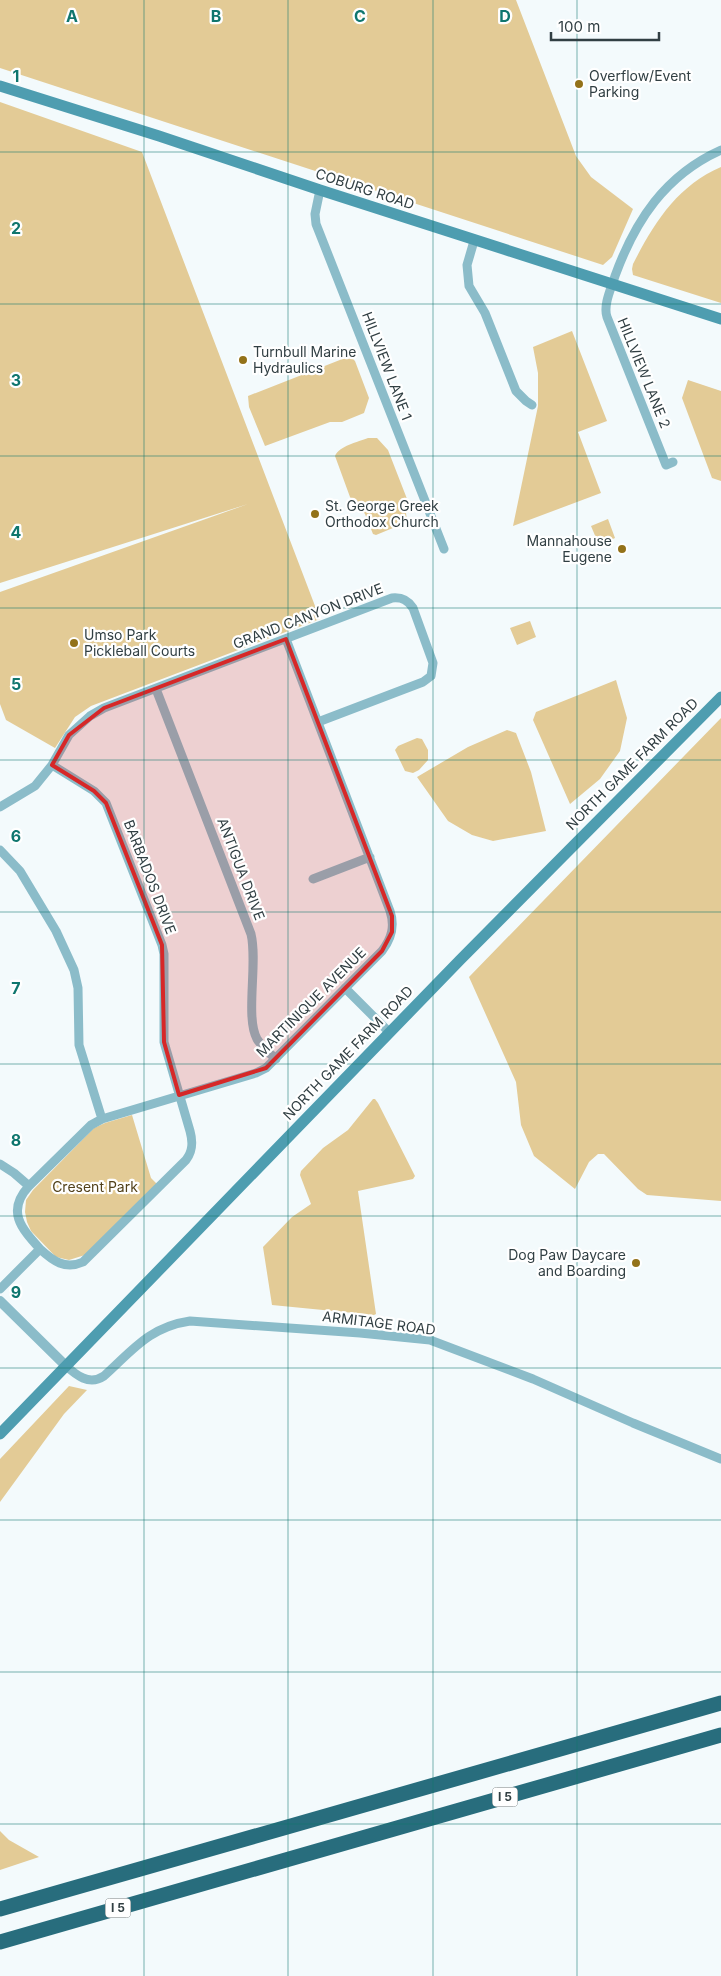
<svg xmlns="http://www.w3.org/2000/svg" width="721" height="1976" font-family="Inter,sans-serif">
<rect width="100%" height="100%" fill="#f3fafc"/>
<path fill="#e3cb96" d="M 0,0 L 516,0 L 576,156 L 591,177 L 633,209 L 612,257 L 603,265 L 0,68 Z
M 0,102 L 142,152 L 320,619 L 91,706 L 75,717 L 55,748 L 6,720 L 0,704 L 0,592 L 248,504 L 0,583 Z
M 721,167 L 721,303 L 633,275 L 632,269 L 633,264 C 654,223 677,186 721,167 Z
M 572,331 L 607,421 L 578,432 L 601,493 L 513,526 L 538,406 L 538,373 L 533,347 Z
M 350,356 L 355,361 L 369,398 L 364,413 L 342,422 L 330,422 L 265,446 L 249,407 L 248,396 Z
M 688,380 L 721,391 L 721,481 L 712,478 L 682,398 Z
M 368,438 L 377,438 L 388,450 L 409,504 L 406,513 L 407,521 L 405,523 L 376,535 L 373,534 L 365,514 L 350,497 L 335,456 C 339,446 358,442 368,438 Z
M 608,519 L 615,538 L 599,545 L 591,526 Z
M 530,621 L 536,637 L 517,645 L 510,628 Z
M 616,680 L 627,718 L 620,751 L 600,779 L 570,804 L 533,720 L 536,712 Z
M 721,718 L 721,1201 L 647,1195 L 638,1189 L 604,1154 L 598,1154 L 589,1162 L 575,1189 L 534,1156 L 521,1125 L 516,1082 L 469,977 Z
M 507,730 L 516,733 L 531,772 L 546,831 L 493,841 L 472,835 L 448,821 L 417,777 L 468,747 Z
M 417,738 L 422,739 L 428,750 L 428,760 L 419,770 L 413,773 L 405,771 L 395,750 L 398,746 Z
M 373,1099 L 375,1099 L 378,1103 L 415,1176 L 413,1179 L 358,1191 L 376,1314 L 374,1315 L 272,1305 L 263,1247 L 292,1217 L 311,1204 L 300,1175 L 301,1171 L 323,1148 L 348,1130 Z
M 132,1115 L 151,1178 L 157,1184 L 85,1255 L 69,1260 L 56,1257 L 31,1231 L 27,1222 L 25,1212 L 26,1200 L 33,1190 L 94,1128 L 105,1123 Z
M 69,1386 L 87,1390 L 64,1414 L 0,1502 L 0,1459 Z
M 0,1831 L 9,1840 L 39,1857 L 0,1870 Z"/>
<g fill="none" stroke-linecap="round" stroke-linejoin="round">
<path stroke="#8bbcc9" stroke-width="9" d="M 320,190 L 315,214 L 316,224 L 444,549
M 474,241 L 467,265 L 469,286 L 485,313 L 516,391 L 526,401 L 532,405
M 673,462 L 666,465 L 607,317 C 603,305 611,289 615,276 C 635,221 665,175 721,150
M 156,689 L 251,934 C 258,963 245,1017 257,1039 C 262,1047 269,1053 276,1059
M 0,807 L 35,786 L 52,765 L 69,735 L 90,716 L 104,708 L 392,598 C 402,597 408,600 413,608 L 433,663 L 431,676 L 423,682 L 318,722
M 0,850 L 20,871 L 56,931 L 74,970 L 78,988 L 79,1045 L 102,1119
M 313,879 L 370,857
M 345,988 L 389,1032
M 0,1164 L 14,1173 L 29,1186
M 40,1249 C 53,1261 65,1270 83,1262 L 186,1160 C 193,1151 193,1142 190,1131 L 164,1042 L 164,954 L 162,945 L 106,803 L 94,791 L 52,765
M 0,1289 L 40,1249 C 21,1228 6,1211 29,1186 L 91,1125 L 102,1119 L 256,1073 L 266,1068 L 382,951 C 392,938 395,926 390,911 L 286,639
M 65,1365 C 76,1375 89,1386 104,1376 C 132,1351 149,1327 190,1321 L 360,1333 L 430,1340 L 533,1379 L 633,1423 L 721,1459"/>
<path stroke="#8bbcc9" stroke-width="10" d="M 0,1301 L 65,1365"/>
<path stroke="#4e9db0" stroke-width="11" d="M 0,86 L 159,136 L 320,190 L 721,319
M 0,1434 L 460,960 L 721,697"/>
<path stroke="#286d7d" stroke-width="15" d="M 0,1909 L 721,1703
M 0,1942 L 721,1735"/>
</g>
<path fill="#d62828" fill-opacity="0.2" stroke="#d62828" stroke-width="4" stroke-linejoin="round" d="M 286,639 L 392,916 L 392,932 L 382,951 L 266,1068 L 179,1095 L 164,1042 L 162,945 L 106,803 L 94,791 L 52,765 L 69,735 L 104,708 Z"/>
<path fill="none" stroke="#0f766e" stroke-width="1" stroke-opacity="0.55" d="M 144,0 L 144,1976M 288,0 L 288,1976M 433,0 L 433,1976M 577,0 L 577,1976M 0,152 L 721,152M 0,304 L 721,304M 0,456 L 721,456M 0,608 L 721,608M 0,760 L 721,760M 0,912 L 721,912M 0,1064 L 721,1064M 0,1216 L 721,1216M 0,1368 L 721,1368M 0,1520 L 721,1520M 0,1672 L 721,1672M 0,1824 L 721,1824"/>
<g fill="#937219" stroke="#fff" stroke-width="2">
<circle cx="579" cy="84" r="5"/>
<circle cx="243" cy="360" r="5"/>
<circle cx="315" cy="514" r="5"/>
<circle cx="622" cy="549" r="5"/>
<circle cx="74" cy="643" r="5"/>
<circle cx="636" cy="1263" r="5"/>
</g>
<g text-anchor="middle" stroke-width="4.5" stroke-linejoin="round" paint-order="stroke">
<g fill="#fff" stroke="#6f797b" stroke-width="1">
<rect x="492.5" y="1787.5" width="25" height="19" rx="4"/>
<rect x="105.5" y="1898.5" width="25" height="19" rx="4"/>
</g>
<g font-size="12" font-weight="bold" fill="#313f43">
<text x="505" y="1801">I 5</text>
<text x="118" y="1912">I 5</text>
</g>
<g font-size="14" fill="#313f43" stroke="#fff" text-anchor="start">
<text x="589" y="81">Overflow/Event<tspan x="589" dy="16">Parking</tspan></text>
<text x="253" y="357">Turnbull Marine<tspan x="253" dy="16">Hydraulics</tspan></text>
<text x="325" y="511">St. George Greek<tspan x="325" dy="16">Orthodox Church</tspan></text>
<text x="612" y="546" text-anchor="end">Mannahouse<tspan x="612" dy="16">Eugene</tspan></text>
<text x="84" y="640">Umso Park<tspan x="84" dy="16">Pickleball Courts</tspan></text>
<text x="626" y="1260" text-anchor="end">Dog Paw Daycare<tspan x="626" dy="16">and Boarding</tspan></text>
</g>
<g font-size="14" fill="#313f43" stroke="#fff">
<text transform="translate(365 189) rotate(18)" y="5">COBURG ROAD</text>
<text transform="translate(387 366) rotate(69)" y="5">HILLVIEW LANE 1</text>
<text transform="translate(644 373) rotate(68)" y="5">HILLVIEW LANE 2</text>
<text transform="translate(308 616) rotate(-21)" y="5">GRAND CANYON DRIVE</text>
<text transform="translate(632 764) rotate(-45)" y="5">NORTH GAME FARM ROAD</text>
<text transform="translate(241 869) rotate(69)" y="5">ANTIGUA DRIVE</text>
<text transform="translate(150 877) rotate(69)" y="5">BARBADOS DRIVE</text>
<text transform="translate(311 1002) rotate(-45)" y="5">MARTINIQUE AVENUE</text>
<text transform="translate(348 1053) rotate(-46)" y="5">NORTH GAME FARM ROAD</text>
<text transform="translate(379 1323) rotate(7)" y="5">ARMITAGE ROAD</text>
</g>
<g font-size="14" fill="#53421b" stroke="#fff">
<text x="95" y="1192">Cresent Park</text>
</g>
</g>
<g font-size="16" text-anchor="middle" font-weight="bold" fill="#0f766e" stroke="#fff" stroke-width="4.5" stroke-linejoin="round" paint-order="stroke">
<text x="72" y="22">A</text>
<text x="216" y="22">B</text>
<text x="360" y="22">C</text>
<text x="505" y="22">D</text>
<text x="16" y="82">1</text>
<text x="16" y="234">2</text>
<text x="16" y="386">3</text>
<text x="16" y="538">4</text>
<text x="16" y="690">5</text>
<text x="16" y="842">6</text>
<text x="16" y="994">7</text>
<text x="16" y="1146">8</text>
<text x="16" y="1298">9</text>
</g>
<path d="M551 32v8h108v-8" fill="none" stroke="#313f43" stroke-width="2.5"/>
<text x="558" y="32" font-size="15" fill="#313f43" stroke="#ffffff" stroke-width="4" paint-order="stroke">100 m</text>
</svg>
